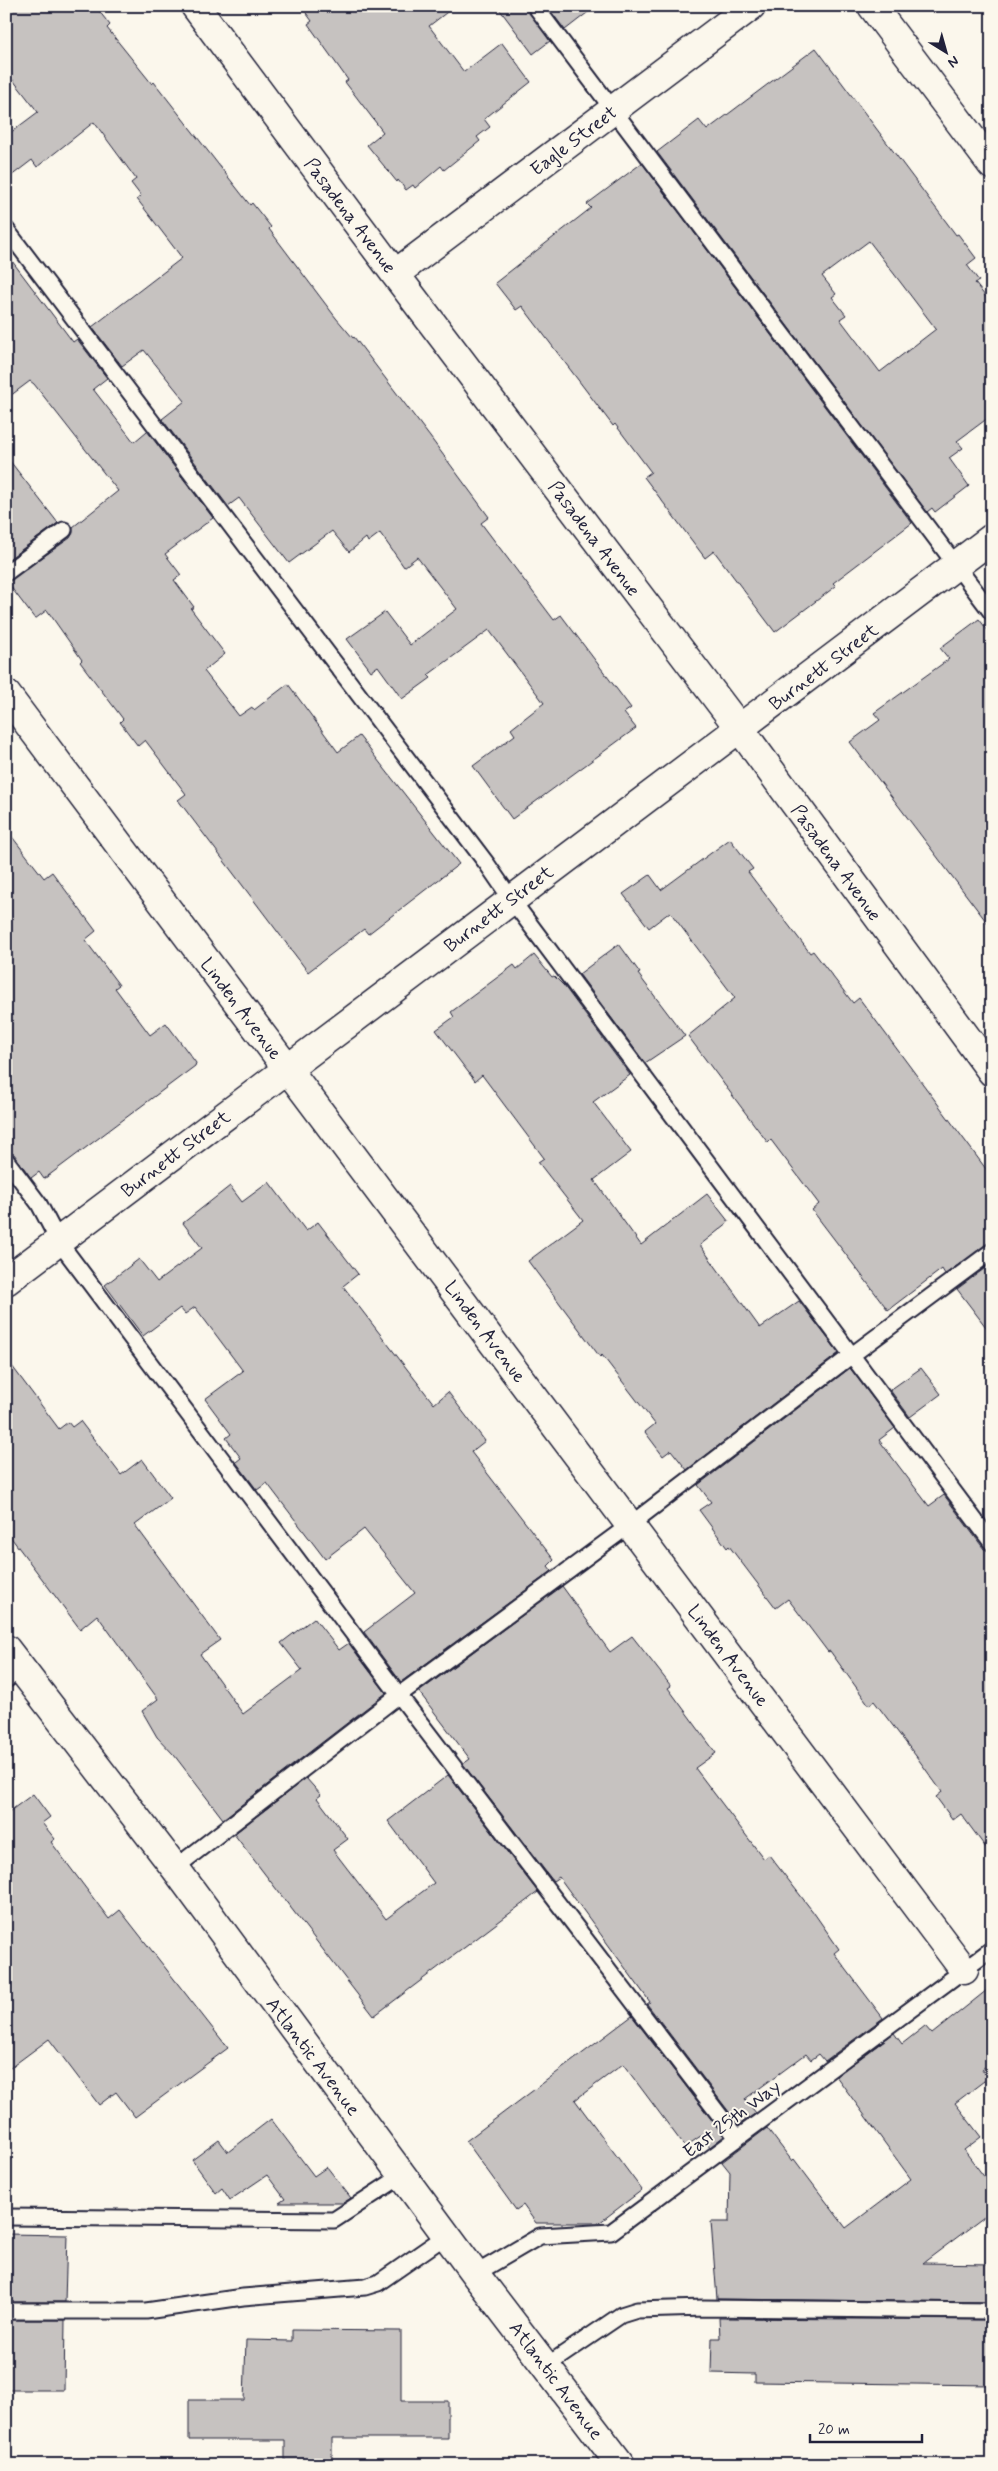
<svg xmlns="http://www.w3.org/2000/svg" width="998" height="2471" font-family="Mynerve,sans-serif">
<rect width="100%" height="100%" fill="#fbf7ec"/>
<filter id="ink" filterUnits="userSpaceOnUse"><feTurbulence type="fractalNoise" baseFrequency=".02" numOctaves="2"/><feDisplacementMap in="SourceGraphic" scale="10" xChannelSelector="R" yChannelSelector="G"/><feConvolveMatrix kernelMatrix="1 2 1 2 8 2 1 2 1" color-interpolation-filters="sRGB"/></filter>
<g filter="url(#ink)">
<path fill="#c6c2c0" stroke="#22223b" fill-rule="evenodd" d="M 6,6 L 95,6 L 110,25 L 107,28 L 152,84 L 154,82 L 250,205 L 252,203 L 271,227 L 269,229 L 336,318 L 353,338 L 354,337 L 430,437 L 489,517 L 481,523 L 554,620 L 561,615 L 631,708 L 624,713 L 636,728 L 512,819 L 473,766 L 515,735 L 511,729 L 544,703 L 489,630 L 428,675 L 431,678 L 402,699 L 378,666 L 371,671 L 347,639 L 385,612 L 410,645 L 457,609 L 417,557 L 404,567 L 380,533 L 368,542 L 366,538 L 349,552 L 332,531 L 289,563 L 239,498 L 228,506 L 162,419 L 185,401 L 144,350 L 122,366 L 92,327 L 182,258 L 137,199 L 141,196 L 131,183 L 136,179 L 94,122 L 37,167 L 32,160 L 6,180 L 6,136 L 38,112 L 6,71 Z
M 301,6 L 455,6 L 429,26 L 464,72 L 502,43 L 531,82 L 484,119 L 490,127 L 477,137 L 480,141 L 444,170 L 441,166 L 415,188 L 413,185 L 406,190 L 398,180 L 397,182 L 367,145 L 383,132 L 345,82 L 348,80 L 308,24 L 312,21 Z
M 497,6 L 526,6 L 550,41 L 533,54 Z
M 547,6 L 596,6 L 565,30 Z
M 816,48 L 956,235 L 958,234 L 976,258 L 967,265 L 979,281 L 975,283 L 992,305 L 992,415 L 957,441 L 963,448 L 949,458 L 969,486 L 935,512 L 932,508 L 927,512 L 657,152 L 699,120 L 707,130 ZM 869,241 L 936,329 L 880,372 L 840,319 L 846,315 L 832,297 L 836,294 L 822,276 Z
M 642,163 L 912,523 L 833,583 L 836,586 L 775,632 L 714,551 L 705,558 L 644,477 L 651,472 L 615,424 L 613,426 L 522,306 L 516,310 L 495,283 L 591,208 L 587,204 Z
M 6,253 L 73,342 L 77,339 L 107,378 L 93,389 L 134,442 L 147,431 L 213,518 L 165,554 L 181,575 L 174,580 L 194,607 L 191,609 L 225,654 L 204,671 L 239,716 L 252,707 L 254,710 L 288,684 L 338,752 L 359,736 L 459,864 L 368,934 L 364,929 L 308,972 L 178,800 L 186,794 L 145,740 L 138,746 L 120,722 L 123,719 L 80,662 L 82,660 L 47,610 L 35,619 L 7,582 L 70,538 L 73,533 L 73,527 L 118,491 L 34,384 L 30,381 L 6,399 Z
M 6,456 L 58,523 L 6,561 Z
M 979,619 L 992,636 L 992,929 L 850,742 L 880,720 L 874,713 L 949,659 L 940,648 Z
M 6,829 L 44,878 L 52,872 L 96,931 L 85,940 L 119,985 L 115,988 L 150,1035 L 166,1023 L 196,1063 L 195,1066 L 44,1179 L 39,1172 L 31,1178 L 14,1154 L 6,1151 Z
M 730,839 L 753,869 L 748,872 L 810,953 L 813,951 L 853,1003 L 859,998 L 992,1177 L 992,1242 L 945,1274 L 942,1269 L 888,1310 L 812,1210 L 819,1204 L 771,1140 L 768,1143 L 688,1036 L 735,998 L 670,912 L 649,928 L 623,894 L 650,875 L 661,890 Z
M 619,944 L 640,973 L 638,974 L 685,1036 L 645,1063 L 579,974 Z
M 534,955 L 552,977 L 554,976 L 564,986 L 630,1075 L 593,1102 L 631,1152 L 594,1180 L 641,1245 L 707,1194 L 729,1222 L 700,1245 L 760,1328 L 799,1301 L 839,1353 L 687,1470 L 671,1450 L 663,1456 L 645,1432 L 655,1424 L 602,1355 L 600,1357 L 528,1261 L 583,1220 L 538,1162 L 544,1158 L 482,1075 L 475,1081 L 436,1030 L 454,1017 L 451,1012 L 514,965 L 517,969 Z
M 269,1182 L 306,1231 L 318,1222 L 358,1274 L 343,1286 L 434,1404 L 448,1392 L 485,1441 L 471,1452 L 554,1560 L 548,1566 L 552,1571 L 401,1682 L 364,1632 L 415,1593 L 364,1529 L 325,1559 L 267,1483 L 257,1490 L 236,1462 L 241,1458 L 226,1438 L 231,1434 L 205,1399 L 243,1371 L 195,1307 L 185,1314 L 180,1308 L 143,1336 L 105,1285 L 139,1259 L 157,1282 L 202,1248 L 183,1223 L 230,1186 L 242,1202 Z
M 992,1263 L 992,1335 L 957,1289 Z
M 6,1358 L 59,1429 L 68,1422 L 72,1427 L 80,1421 L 121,1475 L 142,1459 L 171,1498 L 135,1525 L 220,1640 L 200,1654 L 243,1714 L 302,1670 L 281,1643 L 314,1618 L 339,1650 L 349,1643 L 386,1693 L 223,1819 L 174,1755 L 157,1737 L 142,1711 L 158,1699 L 97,1615 L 80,1629 L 6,1531 Z
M 850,1368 L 895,1428 L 879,1440 L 929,1506 L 944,1495 L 984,1549 L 992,1552 L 992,1639 L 986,1643 L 992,1650 L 992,1856 L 961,1814 L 953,1820 L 936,1797 L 942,1792 L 916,1756 L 874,1701 L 869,1705 L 830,1651 L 828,1652 L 788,1599 L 776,1608 L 729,1546 L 727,1548 L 699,1510 L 711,1502 L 698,1485 Z
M 921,1368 L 941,1394 L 910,1417 L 890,1390 Z
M 562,1586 L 610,1652 L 632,1636 L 671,1686 L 668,1688 L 716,1753 L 695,1768 L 764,1859 L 769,1855 L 814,1913 L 839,1949 L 834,1953 L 883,2018 L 825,2061 L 819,2054 L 811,2060 L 806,2054 L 745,2099 L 756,2113 L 739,2125 L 647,2004 L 650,2002 L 559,1877 L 553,1881 L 463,1764 L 470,1759 L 419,1692 Z
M 448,1775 L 538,1892 L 374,2016 L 234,1834 L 306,1778 L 321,1795 L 317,1798 L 348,1839 L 333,1850 L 386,1919 L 434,1883 L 388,1821 Z
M 33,1794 L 50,1817 L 42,1823 L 55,1839 L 51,1842 L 109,1919 L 120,1910 L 228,2048 L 135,2117 L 116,2092 L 99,2105 L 49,2039 L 6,2071 L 6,1814 Z
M 992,1986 L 992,2062 L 982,2069 L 988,2078 L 955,2103 L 981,2137 L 964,2150 L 992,2187 L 992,2211 L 923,2263 L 992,2264 L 992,2302 L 717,2299 L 711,2222 L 729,2222 L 730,2172 L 722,2162 L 767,2128 L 792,2161 L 794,2159 L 846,2228 L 911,2179 L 836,2076 L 894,2033 L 902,2044 L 925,2026 L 932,2034 Z
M 632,2016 L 724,2136 L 710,2147 L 702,2135 L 685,2147 L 623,2064 L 575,2100 L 642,2190 L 599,2223 L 536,2223 L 523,2205 L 516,2210 L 466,2141 Z
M 271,2119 L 314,2176 L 327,2167 L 351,2198 L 343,2203 L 279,2203 L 285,2199 L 267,2175 L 230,2200 L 222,2188 L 216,2193 L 192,2160 L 219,2140 L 228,2152 Z
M 6,2234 L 67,2235 L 65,2302 L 6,2302 Z
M 719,2318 L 992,2320 L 992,2385 L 755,2382 L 755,2374 L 711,2373 L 712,2338 L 720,2338 Z
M 6,2320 L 65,2320 L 64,2390 L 6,2390 Z
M 292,2330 L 401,2331 L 401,2401 L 448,2401 L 448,2438 L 332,2438 L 332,2465 L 285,2465 L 285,2440 L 189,2440 L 189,2400 L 244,2400 L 246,2340 L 292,2341 Z"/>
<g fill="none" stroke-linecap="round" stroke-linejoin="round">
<defs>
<path id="service" d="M 535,6 L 992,613
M 6,229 L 487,864 L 511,899 L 992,1543
M 6,573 L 64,530
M 6,1160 L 39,1204 L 59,1242 L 399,1695 L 737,2138
M 6,1680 L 21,1669
M 175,1868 L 399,1695 L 631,1524 L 852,1355 L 992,1251
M 6,2217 L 334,2220 L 403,2175
M 475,2274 L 540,2236 L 611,2232 L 992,1949
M 6,2311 L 146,2311 L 243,2297 L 365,2287 L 378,2283 L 447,2235
M 546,2366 L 621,2315 L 637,2310 L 704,2308 L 992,2311"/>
<path id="minor" d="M 195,6 L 395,274 L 740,729 L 992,1072
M 872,6 L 992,165
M 395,274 L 751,6
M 6,694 L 964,1970
M 6,1281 L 992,538"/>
<path id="secondary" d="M 6,1649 L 175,1868 L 475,2274 L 621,2465"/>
</defs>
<use href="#service" stroke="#22223b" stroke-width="19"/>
<use href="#minor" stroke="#22223b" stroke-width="31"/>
<use href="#secondary" stroke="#22223b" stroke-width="31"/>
<use href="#service" stroke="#fbf7ec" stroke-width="15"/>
<use href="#minor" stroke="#fbf7ec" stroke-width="28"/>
<use href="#secondary" stroke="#fbf7ec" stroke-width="28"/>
</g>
</g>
<g text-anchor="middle" stroke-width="4" stroke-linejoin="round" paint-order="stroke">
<g font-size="19" fill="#22223b" stroke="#fbf7ec">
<text transform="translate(573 140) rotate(-37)" y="7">Eagle Street</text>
<text transform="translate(351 215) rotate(53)" y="7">Pasadena Avenue</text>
<text transform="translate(595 538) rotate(53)" y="7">Pasadena Avenue</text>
<text transform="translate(823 666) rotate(-37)" y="7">Burnett Street</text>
<text transform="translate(837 862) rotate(54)" y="7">Pasadena Avenue</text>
<text transform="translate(498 908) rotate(-37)" y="7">Burnett Street</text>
<text transform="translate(242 1008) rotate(53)" y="7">Linden Avenue</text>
<text transform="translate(175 1153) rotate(-37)" y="7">Burnett Street</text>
<text transform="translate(486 1331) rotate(53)" y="7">Linden Avenue</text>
<text transform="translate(729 1655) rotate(53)" y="7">Linden Avenue</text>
<text transform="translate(314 2056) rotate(53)" y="7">Atlantic Avenue</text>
<text transform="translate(731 2118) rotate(-37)" y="7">East 25th Way</text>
<text transform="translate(557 2380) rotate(53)" y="7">Atlantic Avenue</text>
</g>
</g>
<rect width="998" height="2471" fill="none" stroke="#fbf7ec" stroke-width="25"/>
<rect x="12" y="12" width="973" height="2446" fill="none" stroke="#22223b" stroke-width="2" filter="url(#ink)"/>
<g transform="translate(946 52) rotate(143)" stroke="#fbf7ec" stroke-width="4" paint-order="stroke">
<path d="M0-4L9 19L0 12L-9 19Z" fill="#22223b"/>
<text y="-8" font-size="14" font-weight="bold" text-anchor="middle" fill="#22223b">N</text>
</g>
<path d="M810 2434v8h112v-8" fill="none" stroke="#22223b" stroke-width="2.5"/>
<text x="818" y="2434" font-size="15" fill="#22223b" stroke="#fbf7ec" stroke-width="4" paint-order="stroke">20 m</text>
</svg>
